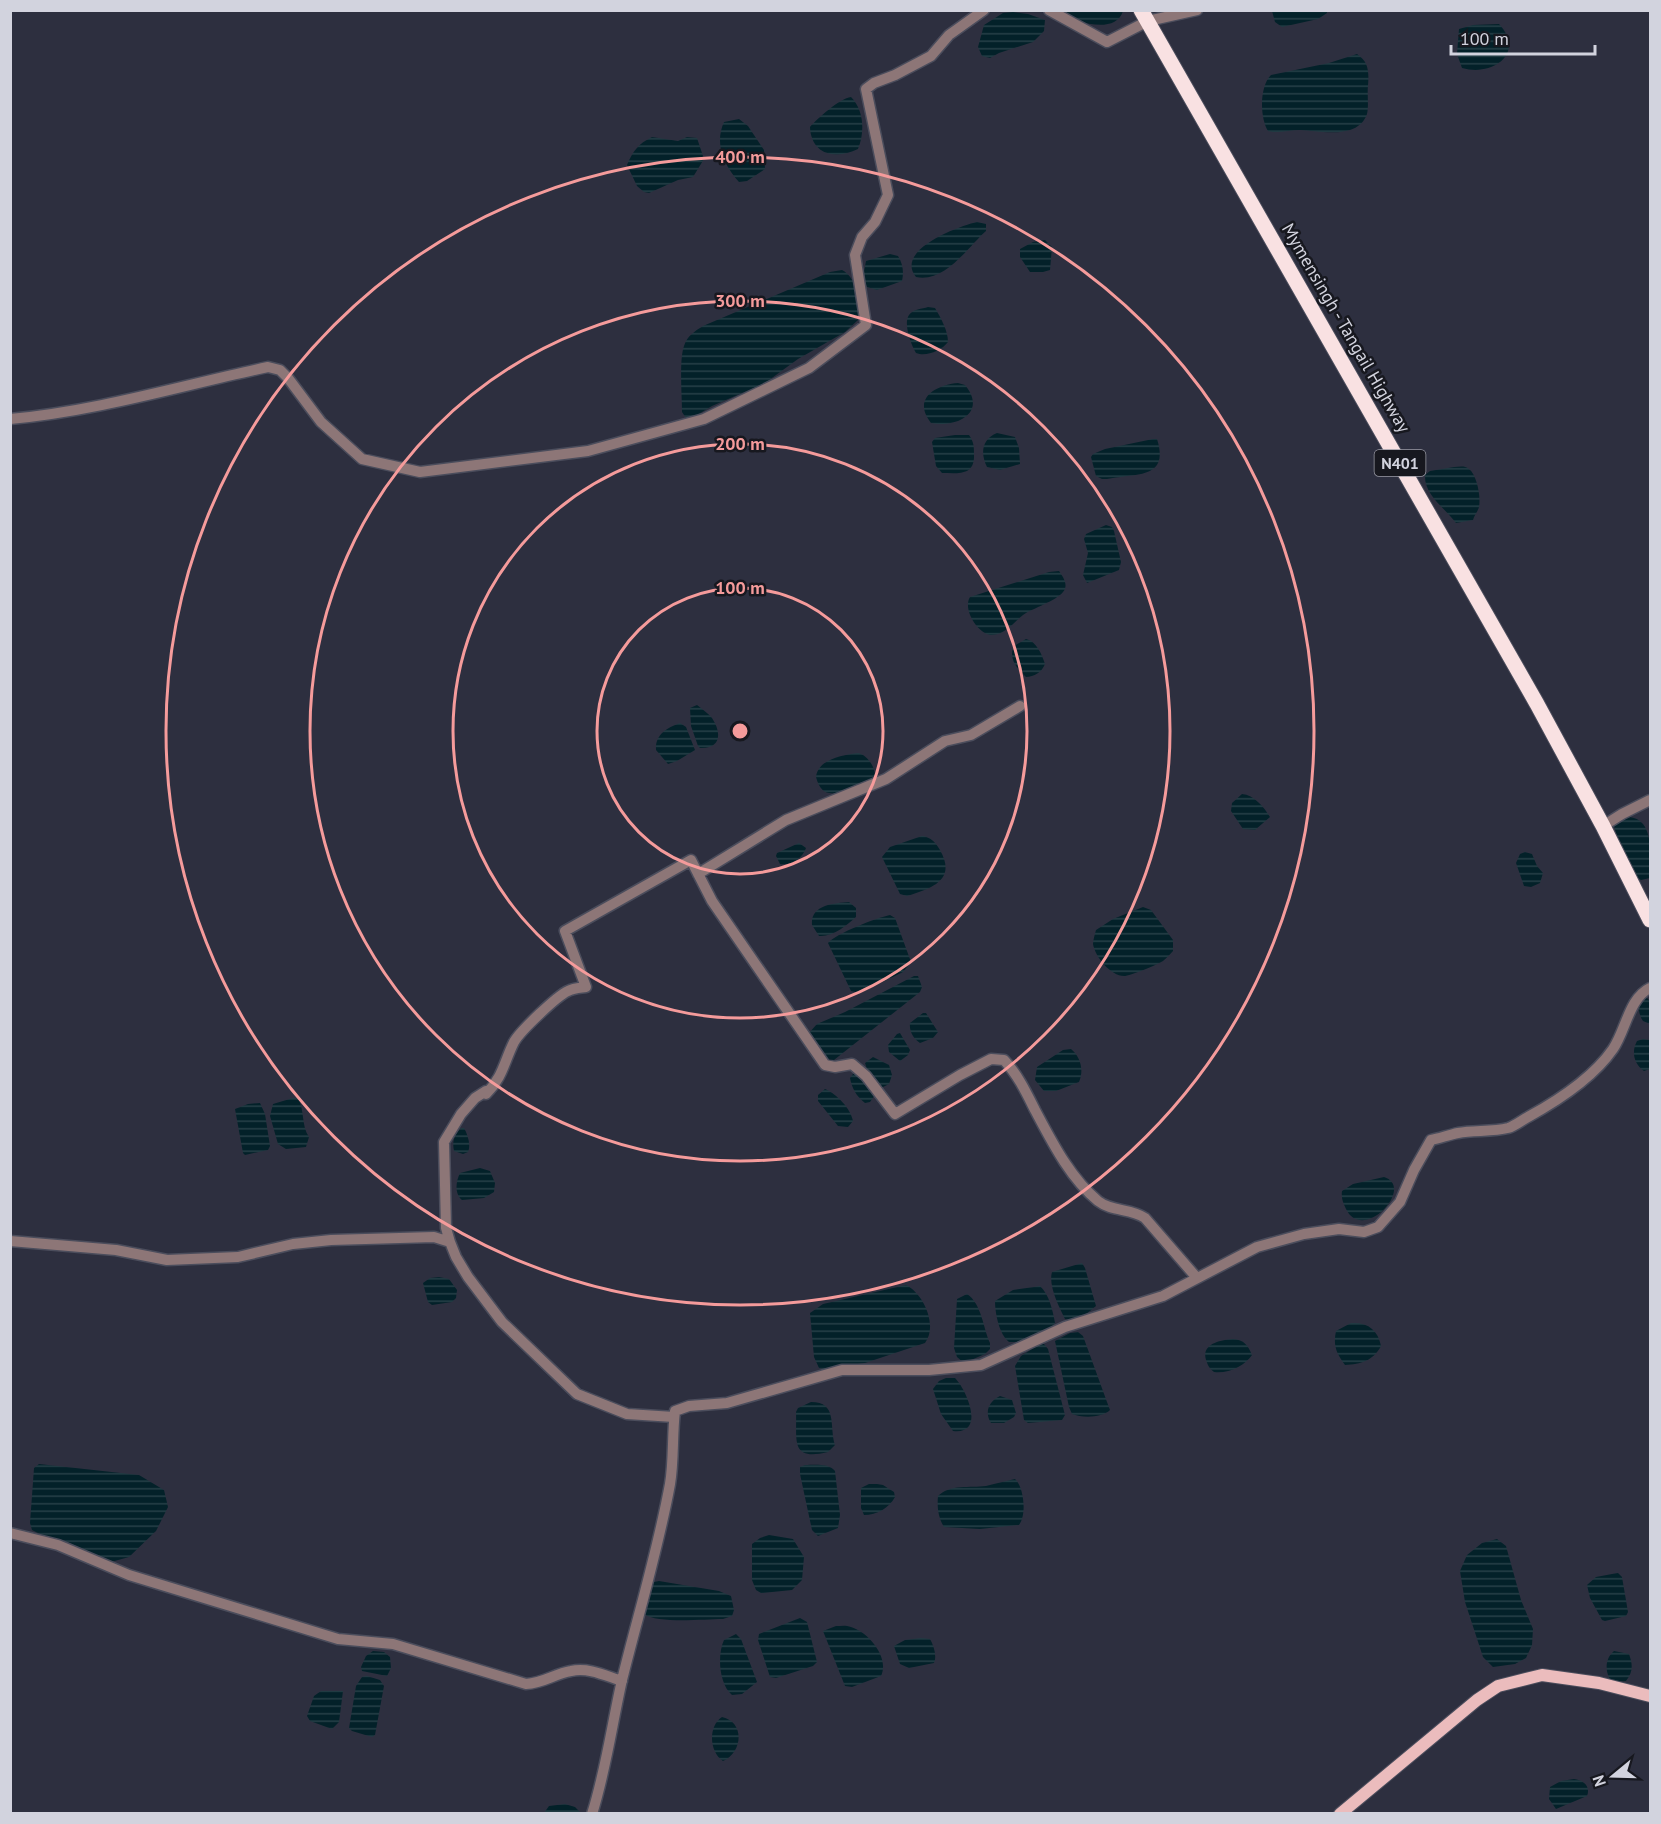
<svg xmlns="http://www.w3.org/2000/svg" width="1661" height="1824" font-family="'PT Sans',sans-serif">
<defs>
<pattern id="water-rules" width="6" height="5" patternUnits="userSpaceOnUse" patternTransform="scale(1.5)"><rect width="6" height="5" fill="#032129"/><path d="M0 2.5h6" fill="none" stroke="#274048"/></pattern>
</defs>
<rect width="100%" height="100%" fill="#2d2f3f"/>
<path fill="url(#water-rules)" d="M 1327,10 L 1327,13 L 1318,19 L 1282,27 L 1275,22 L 1272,11 Z
M 1061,11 L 1123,11 C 1116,35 1074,23 1061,11 Z
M 1013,12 L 1028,14 L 1045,20 L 1044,31 L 1033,42 L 999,53 L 990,58 L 982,56 L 978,47 L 984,25 L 1003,13 Z
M 1499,24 C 1526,53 1493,77 1462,68 L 1457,54 L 1459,29 L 1473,25 Z
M 1357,54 C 1369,62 1369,72 1368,86 C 1367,94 1369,106 1367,114 C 1358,140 1320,131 1300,130 C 1289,130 1278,134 1268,131 C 1260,118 1259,87 1271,75 L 1329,63 Z
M 851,97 C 864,110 865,132 858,149 C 836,160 811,155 810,127 C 817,119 840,98 851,97 Z
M 739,119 L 748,126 L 764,150 L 765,169 L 747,181 L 739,182 C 724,165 714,144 724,122 Z
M 652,137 L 678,141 L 687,137 L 697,138 L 704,159 L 693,177 L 678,180 L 649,193 L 644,192 L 637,186 L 627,165 C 633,151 638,144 652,137 Z
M 977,222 L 986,224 L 986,231 C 968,247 945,283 916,277 C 894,250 959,226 977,222 Z
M 1045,240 L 1052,247 L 1050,270 L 1043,272 L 1030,272 L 1020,257 L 1020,249 L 1033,242 Z
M 890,254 L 898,256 C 903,264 904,272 902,281 L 877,290 L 867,287 L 863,277 L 866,261 Z
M 842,270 C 858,278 860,304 858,320 L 845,332 L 798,359 L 765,383 L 712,406 L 692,418 L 686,418 L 682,412 C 682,395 679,360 684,346 C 687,336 695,331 703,326 L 830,272 Z
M 928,307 L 935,308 C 941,318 948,331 948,342 C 941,351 926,357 916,353 C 911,345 903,323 909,315 C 913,309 922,309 928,307 Z
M 958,383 L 965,385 C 988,413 956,428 931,423 C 912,399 935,385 958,383 Z
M 997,433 L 1015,437 L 1019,448 L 1020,464 L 1000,470 L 987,467 C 980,453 982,439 997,433 Z
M 955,435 L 969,435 C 974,442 974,447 974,454 C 975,476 959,473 942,473 L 936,466 L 932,442 L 935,438 Z
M 1153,439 L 1157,439 C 1170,480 1135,473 1107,479 L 1102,479 L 1096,476 L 1091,457 L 1093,454 L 1105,449 Z
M 1454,467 C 1459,467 1464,465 1469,469 C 1477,475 1481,497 1479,507 C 1478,511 1474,516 1473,520 L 1456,523 C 1445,508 1424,495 1425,475 L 1430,471 Z
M 1106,525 L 1112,527 L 1114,531 L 1121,562 L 1119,570 L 1087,583 L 1083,575 L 1088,553 L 1084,539 L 1086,534 Z
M 1059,571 C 1063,577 1069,585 1063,592 C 1056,601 1033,608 1023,615 C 1014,622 1005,635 992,635 C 979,635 962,610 970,597 L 1049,572 Z
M 1026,639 C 1036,641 1042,654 1045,664 C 1042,672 1034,677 1026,677 C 1017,669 1008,658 1014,646 Z
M 697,705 C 702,709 708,713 712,718 C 722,733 721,749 700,748 L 698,746 L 691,726 L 690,708 Z
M 680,723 L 686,727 L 695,750 L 677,761 L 668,764 L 656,750 C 655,735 666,728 680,723 Z
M 858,753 C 867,755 875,766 875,776 C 868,781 860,784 853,787 C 836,794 822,800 816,777 C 818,759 843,755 858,753 Z
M 1242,794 C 1254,795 1264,807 1270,817 L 1255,830 L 1243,829 L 1231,811 L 1232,803 Z
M 1626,817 C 1656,816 1650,858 1650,878 L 1641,880 L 1638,878 L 1616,833 L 1614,826 L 1618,821 Z
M 922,836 C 931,837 936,843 940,850 C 957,880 932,888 907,896 L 900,894 L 882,857 L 890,847 Z
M 799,843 L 806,848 C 803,858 791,866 780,864 L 776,856 L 777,853 Z
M 1525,852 L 1532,854 L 1537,866 L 1543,873 L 1540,883 L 1531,887 L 1524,886 L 1516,863 L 1520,854 Z
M 849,902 L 856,908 L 856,917 C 846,926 833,937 819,936 L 812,925 C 810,905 834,903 849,902 Z
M 1143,907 L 1151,910 L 1173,940 L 1173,951 C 1170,954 1167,958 1163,961 C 1157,965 1130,976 1124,976 C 1111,976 1095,957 1093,944 C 1093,940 1095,934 1096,930 L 1113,919 Z
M 890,915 L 895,918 L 911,962 L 903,972 L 860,993 L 851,991 L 828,943 C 837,933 876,918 890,915 Z
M 914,976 L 918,976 L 922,987 L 920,992 L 839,1056 L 834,1060 L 827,1059 L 808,1034 L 817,1024 L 845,1012 Z
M 1647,998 L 1650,1001 L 1650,1024 L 1643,1021 C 1638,1014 1636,1001 1647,998 Z
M 923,1013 L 926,1013 L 938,1032 L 933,1038 L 920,1043 C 913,1038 909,1031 910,1023 Z
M 900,1033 L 910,1050 L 908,1055 L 900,1061 L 889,1052 L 888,1045 L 897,1034 Z
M 1643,1039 L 1650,1040 L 1650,1069 L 1644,1071 C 1634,1064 1631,1052 1637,1041 Z
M 1071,1049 C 1081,1057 1084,1071 1079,1082 L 1056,1091 L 1044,1091 L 1035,1080 L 1037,1067 L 1063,1050 Z
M 873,1057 L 889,1065 L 892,1075 L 889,1084 L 881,1088 L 868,1072 L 865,1063 Z
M 856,1073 L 862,1075 L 875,1095 L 870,1102 L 865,1103 C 856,1096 852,1088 850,1078 L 853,1074 Z
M 825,1089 C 837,1094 851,1109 853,1121 L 848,1127 L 838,1126 L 818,1101 L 818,1095 Z
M 293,1098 L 298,1098 C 305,1111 301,1125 309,1137 L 306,1147 L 286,1149 L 278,1144 L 270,1116 L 273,1104 Z
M 260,1103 L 265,1114 L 270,1146 L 268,1150 L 245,1155 L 243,1153 L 235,1109 L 248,1104 Z
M 461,1128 L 464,1128 C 468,1135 471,1145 468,1152 L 463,1154 L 454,1151 C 452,1141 454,1136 461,1128 Z
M 480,1168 L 490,1171 L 495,1183 L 494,1192 L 484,1198 L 462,1200 C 454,1193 456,1181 460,1173 Z
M 1384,1177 C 1416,1187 1363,1244 1346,1209 C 1343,1203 1341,1198 1342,1191 L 1353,1184 Z
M 1082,1263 L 1085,1268 L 1096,1306 C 1088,1313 1076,1322 1065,1319 C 1059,1307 1048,1285 1052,1272 Z
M 439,1277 L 449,1279 L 457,1290 L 456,1298 L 452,1302 L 432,1305 L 428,1302 L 423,1283 L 430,1278 Z
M 906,1285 C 924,1294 938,1326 925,1343 L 865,1363 L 823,1369 L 819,1368 L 814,1357 L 810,1313 L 823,1304 Z
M 1034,1287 L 1040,1286 C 1049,1294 1053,1311 1055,1323 C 1046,1336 1024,1343 1009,1342 C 999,1334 995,1313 995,1301 L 1013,1290 Z
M 967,1294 C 982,1304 983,1328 990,1343 L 990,1349 L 985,1354 L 964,1363 L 957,1357 L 954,1348 L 957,1299 Z
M 1351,1323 C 1368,1322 1378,1330 1381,1346 C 1373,1361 1361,1364 1345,1365 C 1336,1353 1333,1345 1336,1331 Z
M 1078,1332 L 1083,1336 L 1107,1402 L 1110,1410 C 1102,1418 1082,1418 1072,1414 L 1069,1407 L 1055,1341 L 1070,1333 Z
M 1233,1339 C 1244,1340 1248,1345 1252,1355 C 1245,1366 1228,1374 1214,1372 C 1210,1369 1208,1366 1206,1360 C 1201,1344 1220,1340 1233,1339 Z
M 1040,1344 L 1044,1344 L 1048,1349 L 1065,1415 L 1062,1420 L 1028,1423 L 1024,1420 L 1015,1366 L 1021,1356 Z
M 946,1378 L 955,1378 C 967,1390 986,1435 953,1431 L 941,1414 L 933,1389 L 939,1381 Z
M 1000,1396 L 1012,1400 L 1016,1413 L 1014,1417 L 1004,1423 L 991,1423 C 984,1412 989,1401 1000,1396 Z
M 811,1402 C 838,1402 829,1426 835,1445 L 828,1452 C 790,1461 797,1441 796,1412 L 798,1408 Z
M 39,1464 L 139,1475 L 164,1490 L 168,1507 L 156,1531 L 129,1557 L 111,1562 L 65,1541 L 44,1536 L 32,1530 L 30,1523 L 34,1468 Z
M 805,1465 C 814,1465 829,1463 835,1471 L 840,1515 L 838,1528 L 818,1536 L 812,1530 L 800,1474 L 800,1467 Z
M 1015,1479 C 1024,1487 1027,1515 1019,1525 L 980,1529 L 944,1527 C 938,1517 937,1507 938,1496 C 950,1484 970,1488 986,1486 C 995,1484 1005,1481 1015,1479 Z
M 877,1484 L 883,1485 L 894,1492 L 895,1497 C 889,1508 877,1515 864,1515 L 861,1508 L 861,1488 L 869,1484 Z
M 769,1535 L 793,1539 L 804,1557 L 802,1580 L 792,1590 L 761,1593 L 756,1590 L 752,1580 L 752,1544 L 760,1538 Z
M 1497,1539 L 1506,1546 L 1521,1600 L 1533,1629 L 1532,1645 L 1526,1658 L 1515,1664 L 1493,1667 L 1483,1657 L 1465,1602 L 1460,1571 L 1467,1555 L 1482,1543 Z
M 1612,1574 L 1618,1573 L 1622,1577 L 1628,1612 L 1626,1616 L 1605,1621 L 1602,1620 L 1590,1598 L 1587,1585 L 1596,1577 Z
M 659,1581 L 719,1591 L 731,1596 L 734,1610 L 732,1616 L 723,1619 C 705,1619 657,1624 644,1614 L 651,1586 L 654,1582 Z
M 800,1618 L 807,1622 L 817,1662 L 813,1666 L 776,1678 L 770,1677 L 758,1640 L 759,1634 Z
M 836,1626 C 841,1626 846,1625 851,1627 C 868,1632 890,1657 881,1676 L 852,1687 L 845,1686 L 823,1631 Z
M 736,1634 L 741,1639 L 757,1682 L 742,1694 L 732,1695 C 719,1684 717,1655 724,1640 Z
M 921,1638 L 930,1639 C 934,1646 937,1656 934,1663 L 909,1668 L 900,1664 L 894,1646 L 905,1640 Z
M 373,1651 L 384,1652 L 390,1657 L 391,1668 L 387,1676 L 362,1671 L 361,1667 L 366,1656 Z
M 1614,1651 L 1629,1654 C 1633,1665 1633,1672 1626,1681 L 1612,1682 C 1605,1674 1604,1659 1614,1651 Z
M 367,1676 L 380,1680 L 384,1686 L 375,1735 L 372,1737 L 352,1731 L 349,1728 L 356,1686 L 362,1677 Z
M 321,1691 L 343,1691 L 339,1722 L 332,1729 L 310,1721 L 307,1716 L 314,1696 Z
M 722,1717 C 745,1722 743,1752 723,1761 C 709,1752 708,1726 722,1717 Z
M 1574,1779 C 1583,1780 1591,1786 1587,1796 L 1556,1809 L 1549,1799 L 1550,1787 L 1561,1781 Z
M 565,1804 L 575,1807 L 581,1813 L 544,1813 L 549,1806 Z"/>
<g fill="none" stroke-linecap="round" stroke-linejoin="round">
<defs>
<path id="minor" d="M 1049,10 L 1107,42 L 1148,21 L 1197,10
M 10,419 C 98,411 183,385 268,367 L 280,370 L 288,378 L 321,422 L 362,459 L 420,472 L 588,451 L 704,419 L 809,368 L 866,325 L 855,255 L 862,237 L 875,222 L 888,195 L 866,89 L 874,83 L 895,75 L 931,56 L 949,35 L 984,10
M 1603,826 L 1622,814 L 1650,800
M 698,874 L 786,820 L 886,779 L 945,741 L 971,735 L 1020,706
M 10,1241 L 116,1250 L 167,1260 L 238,1257 L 293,1244 L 331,1240 L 434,1237 L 450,1242 L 456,1257 L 468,1277 L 502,1322 L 577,1394 L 627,1414 L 674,1417
M 450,1242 L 446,1228 L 444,1142 L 461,1114 L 475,1098 L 486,1091 L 486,1094 C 503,1077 504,1062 514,1042 C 520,1031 557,996 568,991 C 574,988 579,988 586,987 L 565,931 L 691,860 L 712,901 L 825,1065 L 835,1067 L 852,1064 L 866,1076 L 895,1114 L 960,1075 L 991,1059 L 1004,1060 C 1018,1075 1026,1092 1035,1110 C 1052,1142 1070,1178 1098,1201 C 1112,1212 1131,1208 1145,1218 L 1197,1278
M 10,1533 L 58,1545 L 129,1575 L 338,1639 L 393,1644 L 526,1684 C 544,1683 554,1674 571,1671 C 589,1667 606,1676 622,1681
M 592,1814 C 606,1770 612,1724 622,1680 C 638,1615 658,1550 670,1484 C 674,1461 672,1435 675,1411 L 689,1406 L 727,1403 L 842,1370 L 929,1370 L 981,1365 L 1065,1327 L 1163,1296 L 1257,1247 L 1304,1234 L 1339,1229 L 1364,1232 L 1378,1227 L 1400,1202 L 1414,1170 L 1431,1140 C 1440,1138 1449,1135 1458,1133 C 1474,1130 1492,1132 1508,1128 C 1515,1126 1522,1120 1528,1117 C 1559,1100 1593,1078 1613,1049 C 1626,1030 1629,998 1650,988"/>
<path id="major" d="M 1340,1814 L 1477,1700 L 1498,1686 L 1542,1675 L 1599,1683 L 1650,1696"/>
<path id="highway" d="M 1141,10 L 1537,704 L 1603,826 L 1650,920"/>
</defs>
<use href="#minor" stroke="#4b4d5c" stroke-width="13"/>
<use href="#major" stroke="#4b4d5c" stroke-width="14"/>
<use href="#highway" stroke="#4b4d5c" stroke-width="17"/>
<use href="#minor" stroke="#8d7677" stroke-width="10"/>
<use href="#major" stroke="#ebbcbd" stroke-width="12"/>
<use href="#highway" stroke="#f9e1e2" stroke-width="15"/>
</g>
<g fill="none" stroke="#f59b9b" stroke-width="3">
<circle cx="740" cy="731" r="143"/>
<circle cx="740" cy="731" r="287"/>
<circle cx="740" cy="731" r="430"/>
<circle cx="740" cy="731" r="574"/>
</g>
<g text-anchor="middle" stroke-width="5" stroke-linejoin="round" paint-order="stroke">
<rect fill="#17181f" stroke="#9a9ba5" stroke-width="1.5" x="1374.5" y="450" width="51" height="26" rx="4.5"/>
<g font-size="16" font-weight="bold" fill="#d2d3de">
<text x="1400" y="469">N401</text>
</g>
<g font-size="18" fill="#d2d3de" stroke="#17181f">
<text transform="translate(1346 328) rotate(60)" y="6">Mymensingh - Tangail Highway</text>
</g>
</g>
<circle cx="740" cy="731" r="9" fill="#f59b9b" stroke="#17181f" stroke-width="3"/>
<g font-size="18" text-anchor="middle" font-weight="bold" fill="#f59b9b" stroke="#17181f" stroke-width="5" stroke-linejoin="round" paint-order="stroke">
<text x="740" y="163">400 m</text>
<text x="740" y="307">300 m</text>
<text x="740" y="450">200 m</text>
<text x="740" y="594">100 m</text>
</g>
<rect width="1661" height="1824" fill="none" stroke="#d2d3de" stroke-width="24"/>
<g transform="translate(1613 1776) rotate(251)" stroke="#17181f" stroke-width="4.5" paint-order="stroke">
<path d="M0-4.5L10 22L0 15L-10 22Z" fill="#d2d3de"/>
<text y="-9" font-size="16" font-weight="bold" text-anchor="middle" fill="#d2d3de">N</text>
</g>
<path d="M1451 45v9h144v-9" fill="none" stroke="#d2d3de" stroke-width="3"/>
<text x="1460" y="45" font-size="18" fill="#d2d3de" stroke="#17181f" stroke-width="4.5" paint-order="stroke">100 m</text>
</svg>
